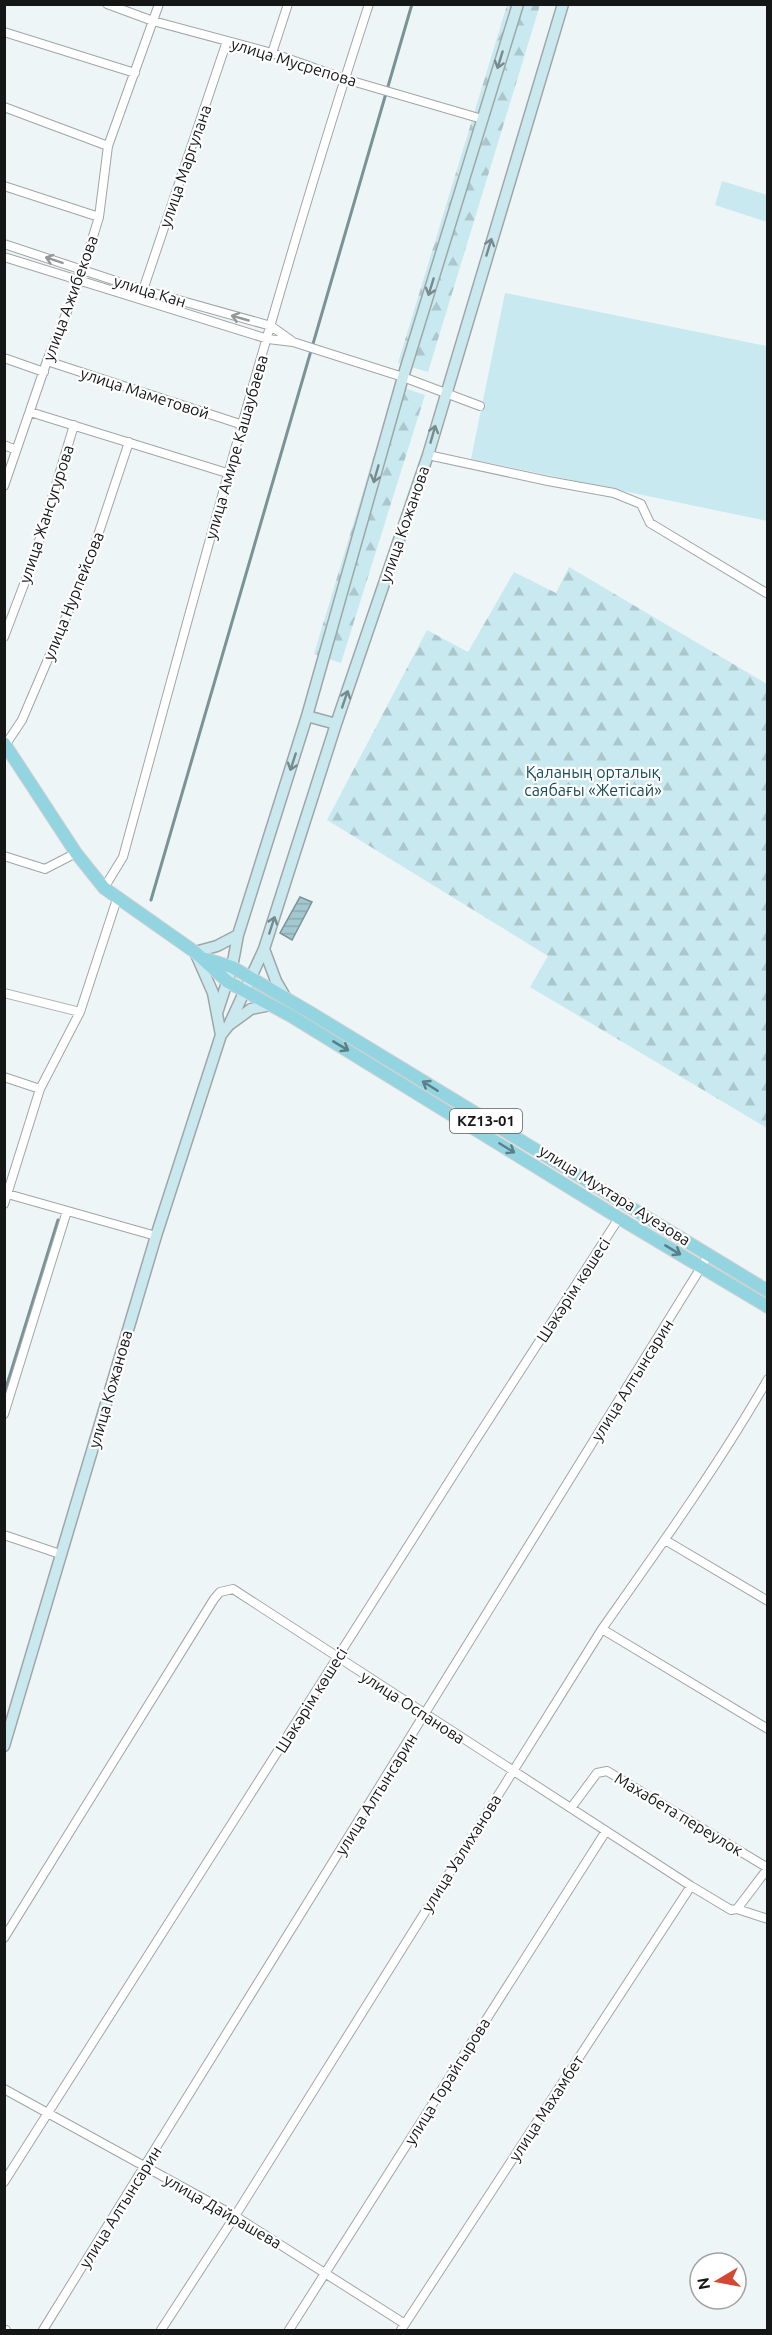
<svg xmlns="http://www.w3.org/2000/svg" width="772" height="2335" font-family="Ubuntu,sans-serif">
<defs>
<pattern id="forest-firs" width="22" height="20" patternUnits="userSpaceOnUse" patternTransform="scale(1.5)"><rect width="22" height="20" fill="#c8e9ef"/><path d="M5 1l3.5 6h-7zM16 11l3.5 6h-7z" fill="#abc7cc"/></pattern>
<pattern id="water-rules" width="6" height="5" patternUnits="userSpaceOnUse" patternTransform="scale(1.5)"><rect width="6" height="5" fill="#a4c8d0"/><path d="M0 2.5h6" fill="none" stroke="#8cabb2"/></pattern>
</defs>
<rect width="100%" height="100%" fill="#eef5f6"/>
<path fill="#c8e9ef" d="M 722,181 L 767,195 L 767,222 L 715,205 Z
M 505,293 L 767,346 L 767,521 L 471,459 Z"/>
<path fill="url(#forest-firs)" d="M 507,5 L 540,5 L 428,372 L 398,363 Z
M 395,385 L 425,395 L 341,663 L 314,654 Z
M 569,567 L 767,684 L 767,1128 L 530,987 L 548,956 L 327,820 L 427,630 L 468,652 L 514,572 L 556,593 Z"/>
<path fill="url(#water-rules)" stroke="#799398" stroke-width="1.5" d="M 300,897 L 312,902 L 292,940 L 280,933 Z"/>
<g fill="none" stroke-linecap="round" stroke-linejoin="round">
<path stroke="#799398" stroke-width="3" d="M 151,900 L 412,4
M 4,1394 L 58,1220"/>
<defs>
<path id="street" d="M 107,4 L 153,21 L 272,53 L 345,79 L 482,119
M 4,32 L 135,73
M 272,53 L 288,4
M 4,107 L 108,146
M 4,186 L 99,217
M 4,244 L 143,290 L 271,326 L 292,341
M 4,257 L 268,339 L 293,342 L 403,377 L 480,406
M 143,290 L 227,41
M 4,358 L 44,372
M 47,361 L 243,425
M 30,412 L 227,473
M 4,445 L 16,450
M 428,455 L 548,481 L 614,493 L 641,504 L 650,523 L 768,594
M 4,486 L 47,361 L 79,282 L 99,217 L 108,146 L 159,4
M 4,637 L 34,558 L 74,425
M 6,744 L 22,720 L 87,568 L 129,442
M 4,856 L 45,869 L 76,853
M 104,888 L 123,857 C 201,572 277,285 369,4
M 4,993 L 80,1012
M 4,1077 L 40,1089
M 4,1193 L 156,1236
M 4,1204 L 40,1089 L 80,1012 L 117,899
M 4,1414 L 67,1211
M 4,1535 L 60,1554
M 665,1540 L 768,1601
M 602,1629 L 768,1729
M 571,1808 L 597,1773 L 607,1771 L 768,1868 L 737,1909
M 4,1938 L 214,1599 L 220,1592 L 233,1589 L 691,1886 L 731,1910 L 737,1909 L 768,1919
M 4,2089 L 235,2216 L 405,2324
M 4,2182 L 473,1444 L 619,1218
M 4,2330 L 6,2330
M 43,2330 L 708,1256
M 161,2330 L 235,2216 L 602,1629 C 659,1548 718,1466 768,1379
M 289,2330 L 606,1831
M 401,2330 L 691,1886"/>
<path id="secondary" d="M 307,716 L 336,724
M 264,949 L 276,981 L 287,1000
M 217,1013 L 232,967 L 238,935 L 307,716 L 403,377 L 518,4
M 229,1025 L 251,1009 L 271,1005
M 221,1035 L 213,993 L 195,952 L 217,946 L 238,935
M 4,1746 L 156,1236 L 221,1035 L 229,1025 L 264,949 L 336,724 L 428,455 L 563,4"/>
<path id="primary" d="M 4,743 L 76,853 L 104,888 L 195,952 L 228,982 L 291,1016 L 619,1218 L 768,1307
M 206,959 L 232,967 L 311,1013 L 768,1291"/>
</defs>
<use href="#street" stroke="#a0a6a7" stroke-width="10"/>
<use href="#secondary" stroke="#a0a6a7" stroke-width="13"/>
<use href="#primary" stroke="#d0d1d1" stroke-width="14"/>
<use href="#street" stroke="#fff" stroke-width="8"/>
<use href="#secondary" stroke="#c9e9ef" stroke-width="10"/>
<use href="#primary" stroke="#92d4e0" stroke-width="12"/>
</g>
<defs><path id="oneway-shaft" d="M-6 0H5M1.5-3L5.5 0L1.5 3" fill="none" stroke-width="1.6" stroke-linecap="round" stroke-linejoin="round" transform="scale(1.5)"/></defs>
<g stroke="#788a8e">
<use href="#oneway-shaft" transform="translate(500 60) rotate(107)"/>
<use href="#oneway-shaft" transform="translate(489 247) rotate(-73)"/>
<use href="#oneway-shaft" transform="translate(431 287) rotate(107)"/>
<use href="#oneway-shaft" transform="translate(433 434) rotate(-74)"/>
<use href="#oneway-shaft" transform="translate(376 474) rotate(106)"/>
<use href="#oneway-shaft" transform="translate(345 699) rotate(-71)"/>
<use href="#oneway-shaft" transform="translate(293 762) rotate(108)"/>
<use href="#oneway-shaft" transform="translate(272 925) rotate(-72)"/>
</g>
<g stroke="#969797">
<use href="#oneway-shaft" transform="translate(54 260) rotate(-162)"/>
<use href="#oneway-shaft" transform="translate(240 318) rotate(-164)"/>
</g>
<g stroke="#5a7f86">
<use href="#oneway-shaft" transform="translate(341 1046) rotate(31)"/>
<use href="#oneway-shaft" transform="translate(430 1086) rotate(-148)"/>
<use href="#oneway-shaft" transform="translate(507 1148) rotate(32)"/>
<use href="#oneway-shaft" transform="translate(673 1250) rotate(31)"/>
</g>
<g text-anchor="middle" stroke-width="4.5" stroke-linejoin="round" paint-order="stroke">
<rect fill="#fff" stroke="#5b5d5d" stroke-width="1.5" x="450" y="1109" width="72" height="24" rx="4.5"/>
<g font-size="15" font-weight="bold" fill="#151717">
<text x="486" y="1126">KZ13-01</text>
</g>
<g font-size="16" fill="#151717" stroke="#fff">
<text transform="translate(294 62) rotate(17)" y="6">улица Мусрепова</text>
<text transform="translate(185 166) rotate(-71)" y="6">улица Маргулана</text>
<text transform="translate(150 291) rotate(17)" y="6">улица Кан</text>
<text transform="translate(70 298) rotate(-70)" y="6">улица Ажибекова</text>
<text transform="translate(145 393) rotate(18)" y="6">улица Маметовой</text>
<text transform="translate(236 447) rotate(-74)" y="6">улица Амире Кашаубаева</text>
<text transform="translate(46 514) rotate(-72)" y="6">улица Жансугурова</text>
<text transform="translate(404 524) rotate(-71)" y="6">улица Кожанова</text>
<text transform="translate(73 596) rotate(-68)" y="6">улица Нурпейсова</text>
<text transform="translate(615 1195) rotate(32)" y="6">улица Мухтара Ауезова</text>
<text transform="translate(573 1290) rotate(-57)" y="6">Шәкәрім көшесі</text>
<text transform="translate(632 1380) rotate(-58)" y="6">улица Алтынсарин</text>
<text transform="translate(110 1389) rotate(-74)" y="6">улица Кожанова</text>
<text transform="translate(311 1700) rotate(-58)" y="6">Шәкәрім көшесі</text>
<text transform="translate(413 1707) rotate(33)" y="6">улица Оспанова</text>
<text transform="translate(376 1794) rotate(-58)" y="6">улица Алтынсарин</text>
<text transform="translate(679 1814) rotate(31)" y="6">Махабета переулок</text>
<text transform="translate(461 1853) rotate(-58)" y="6">улица Уалиханова</text>
<text transform="translate(447 2081) rotate(-58)" y="6">улица Торайгырова</text>
<text transform="translate(546 2108) rotate(-57)" y="6">улица Махамбет</text>
<text transform="translate(120 2207) rotate(-58)" y="6">улица Алтынсарин</text>
<text transform="translate(223 2211) rotate(30)" y="6">улица Дайрашева</text>
</g>
<g font-size="16" fill="#174b55" stroke="#fff">
<text x="593" y="778">Қаланың орталық<tspan x="593" dy="18">саябағы «Жетісай»</tspan></text>
</g>
</g>
<rect width="772" height="2335" fill="none" stroke="#151717" stroke-width="12"/>
<g transform="translate(718 2281) rotate(260)"><circle r="28" fill="#ffffff" stroke="#a1a2a2" stroke-width="1.5"/>
<path d="M0-4.5L10 22L0 15L-10 22Z" fill="#d44833"/>
<text y="-9" font-size="16" font-weight="bold" text-anchor="middle" fill="#151717">N</text>
</g>
</svg>
